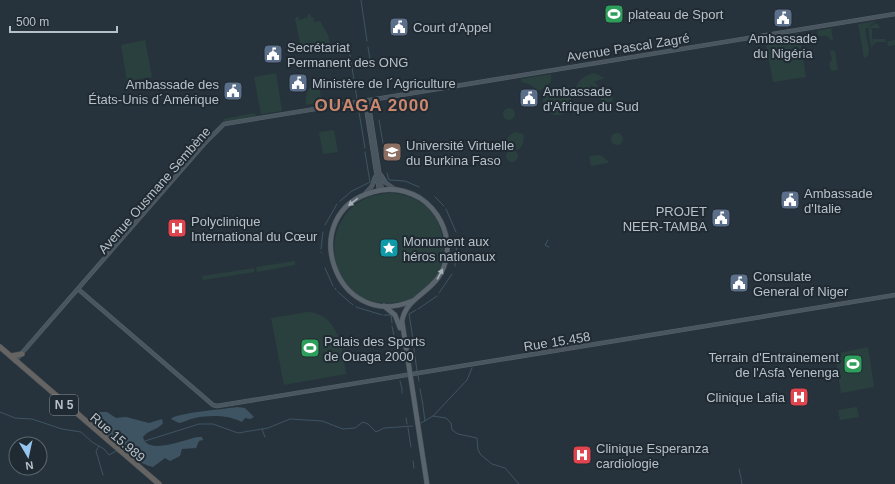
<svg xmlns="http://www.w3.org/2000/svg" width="895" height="484" font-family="Arial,sans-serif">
<rect width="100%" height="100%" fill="#27333c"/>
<path fill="#2a403e" d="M 308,14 L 310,14 L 311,17 L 313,17 L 314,22 L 320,21 L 328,35 L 331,49 L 302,53 L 295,18 L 298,16 L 299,20 L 308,17 Z
M 876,21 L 865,29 L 869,49 L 868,56 L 864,58 L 858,24 Z
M 877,23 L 880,28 L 869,28 L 872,29 L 872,44 L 873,39 L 885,39 L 886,42 L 895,40 L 895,45 L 888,46 L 887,42 L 876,42 L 871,47 L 868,27 Z
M 831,28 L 833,39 L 831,41 L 827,36 L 819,36 L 817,34 L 818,31 Z
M 799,33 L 806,77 L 773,82 L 765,39 Z
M 145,40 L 152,77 L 127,81 L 121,45 Z
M 830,50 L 835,51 L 838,70 L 831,71 L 829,63 L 832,60 Z
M 276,73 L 282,111 L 261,114 L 254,77 Z
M 594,73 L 605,78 L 594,82 L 598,86 L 596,88 L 591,85 L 586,98 L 575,92 C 577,81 583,76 594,73 Z
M 551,74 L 551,82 L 540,91 L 529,84 L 522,82 L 521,79 Z
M 318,81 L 322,102 L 306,105 C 305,95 308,86 318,81 Z
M543 101a14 14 0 1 1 28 0a14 14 0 1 1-28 0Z
M601 98a6 6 0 1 1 12 0a6 6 0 1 1-12 0Z
M503 114a6 6 0 1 1 12 0a6 6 0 1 1-12 0Z
M 255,113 L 256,118 L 226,122 L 223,119 Z
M 334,130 L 338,152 L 323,154 L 319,132 Z
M 515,132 L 523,134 C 525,139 523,147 518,150 L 513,148 L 505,151 C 501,143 508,136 515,132 Z
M611 139a6 6 0 1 1 12 0a6 6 0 1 1-12 0Z
M506 156a6 6 0 1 1 12 0a6 6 0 1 1-12 0Z
M 600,155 L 608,161 L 608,163 L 591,166 L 589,156 Z
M 389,193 C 463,195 461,303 387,303 C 318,303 315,197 389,193 Z
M 295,261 L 295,265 L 257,272 L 256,267 Z
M 254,268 L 254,272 L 203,280 L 202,276 Z
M 307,312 C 339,313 343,350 346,374 L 284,385 L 271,318 Z
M 868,347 L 874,387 L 841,393 L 835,354 Z
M 857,407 L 859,417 L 840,420 L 838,410 Z"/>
<path fill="#3e5463" d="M 237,407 L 245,408 L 254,417 L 250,419 L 245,418 L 242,422 C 228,415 210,415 195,418 C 189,419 185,422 179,423 L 171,419 C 175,413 226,409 237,407 Z
M 100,412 L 107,412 L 116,418 L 126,417 L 149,423 L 162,419 L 163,423 C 158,430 148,430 143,437 C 147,456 185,439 198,437 L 202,437 L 203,440 L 199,441 L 196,448 L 182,449 L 180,456 L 170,461 L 165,458 L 153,467 C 129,461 111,439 92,421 L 92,417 Z"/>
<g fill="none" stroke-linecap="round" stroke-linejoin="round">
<path stroke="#3e5463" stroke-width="1" d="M 361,0 L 367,41
M 368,47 L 371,67
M 350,55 L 357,99
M 358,106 L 365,148
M 379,120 L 383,143
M 387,173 L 389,180 L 405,181 L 419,187
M 435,197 L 444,206
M 340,201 L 352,191 L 370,182 L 365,152
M 446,209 L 456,232
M 325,225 L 337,204
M 548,240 L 545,245 L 549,247
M 321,249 L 323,232
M 321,252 L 322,253
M 455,266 L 457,241
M 325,268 L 333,286
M 335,288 L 336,290
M 338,292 L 353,305
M 439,293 L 452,274
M 356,307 L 382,315
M 418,309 L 437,296
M 384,315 L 391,315 L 392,323
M 392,326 L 394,336
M 394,337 L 395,342
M 413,339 L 409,314 L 416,310
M 413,342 L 417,371
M 395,345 L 396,353
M 418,375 L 419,381
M 400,381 L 402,389
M 420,389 L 423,405
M 402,390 L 402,393
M 423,406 L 425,421
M 0,412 L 15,418 L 32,419 L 62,429 L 81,432 L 92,442 L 104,449 L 109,455 L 118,450
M 433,416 L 446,418 L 451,423 L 452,430 L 458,434 L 477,438 L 478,450 L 481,455 L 492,464 L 505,468 L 519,484
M 406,418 L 407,424
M 421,423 L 433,416 L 467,380 L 472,368
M 408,428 L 411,447
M 262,429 L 265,437
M 145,441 L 199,424 L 213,424 L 238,433 L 268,428 L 290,419 L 322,421 L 343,429 L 355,428 L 363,422 L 368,424 L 376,432 L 384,428 L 413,426
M 99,446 L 96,451 L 103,475
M 413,461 L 414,468
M 739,469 L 741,478
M 741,479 L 742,484"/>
<defs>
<path id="secondary" d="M 368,100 L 382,190
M 365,101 L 379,190
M 381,175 L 386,183 L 395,189
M 364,195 L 372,186 L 375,177
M 78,289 L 213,405 L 217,406 L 895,295
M 15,361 L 204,144 L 224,124 L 895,14"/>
<path id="primary" d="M 412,301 C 335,333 295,213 373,192 C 389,187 406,190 420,198 C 438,210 449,231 447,253 C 443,293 407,292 402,321 L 427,484
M 384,306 L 395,315 L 400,328"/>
<path id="trunk" d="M 0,347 L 159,484
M 11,356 L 22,354"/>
</defs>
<use href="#secondary" stroke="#59636b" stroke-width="4.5"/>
<use href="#primary" stroke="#444e56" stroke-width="5.5"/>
<use href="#trunk" stroke="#465058" stroke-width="6"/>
<use href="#secondary" stroke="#49555f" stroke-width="3.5"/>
<use href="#primary" stroke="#59646d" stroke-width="4.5"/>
<use href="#trunk" stroke="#666462" stroke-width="5"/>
</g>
<defs><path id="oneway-solid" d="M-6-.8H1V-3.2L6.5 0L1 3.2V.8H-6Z"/></defs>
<g fill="#a4aeb6">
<use href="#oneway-solid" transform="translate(353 202) rotate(143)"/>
<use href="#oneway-solid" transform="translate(440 274) rotate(-62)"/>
</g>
<defs>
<symbol id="stadium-square" viewBox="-11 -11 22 22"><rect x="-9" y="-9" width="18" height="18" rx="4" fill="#2e9e5b" stroke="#202a32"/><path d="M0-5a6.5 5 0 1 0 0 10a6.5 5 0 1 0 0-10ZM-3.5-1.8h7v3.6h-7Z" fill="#fff"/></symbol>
<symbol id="civic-square" viewBox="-11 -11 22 22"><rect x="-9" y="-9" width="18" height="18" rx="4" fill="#5c6f8a" stroke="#202a32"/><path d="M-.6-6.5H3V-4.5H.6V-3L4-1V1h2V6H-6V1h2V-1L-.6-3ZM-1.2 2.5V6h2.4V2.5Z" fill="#fff"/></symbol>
<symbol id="university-square" viewBox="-11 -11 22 22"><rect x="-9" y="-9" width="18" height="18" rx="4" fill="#8d6e63" stroke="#202a32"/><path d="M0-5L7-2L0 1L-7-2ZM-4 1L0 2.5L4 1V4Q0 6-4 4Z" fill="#fff"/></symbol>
<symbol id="hospital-square" viewBox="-11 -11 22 22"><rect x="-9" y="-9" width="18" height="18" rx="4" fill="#e0444e" stroke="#202a32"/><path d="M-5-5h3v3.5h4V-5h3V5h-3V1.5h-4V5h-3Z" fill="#fff"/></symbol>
<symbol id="sight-square" viewBox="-11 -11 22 22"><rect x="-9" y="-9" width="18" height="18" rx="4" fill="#0f9aa8" stroke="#202a32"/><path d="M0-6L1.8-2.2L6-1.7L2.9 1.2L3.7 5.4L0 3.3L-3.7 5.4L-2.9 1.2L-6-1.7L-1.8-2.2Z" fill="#fff"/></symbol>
</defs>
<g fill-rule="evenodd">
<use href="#stadium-square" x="603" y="3" width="22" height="22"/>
<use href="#civic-square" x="772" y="7" width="22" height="22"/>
<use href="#civic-square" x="388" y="16" width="22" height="22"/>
<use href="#civic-square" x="262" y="43" width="22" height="22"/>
<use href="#civic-square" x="287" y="72" width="22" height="22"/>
<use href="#civic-square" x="222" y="80" width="22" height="22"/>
<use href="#civic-square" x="518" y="87" width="22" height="22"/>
<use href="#university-square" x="381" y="141" width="22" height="22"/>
<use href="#civic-square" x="779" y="189" width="22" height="22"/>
<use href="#civic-square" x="710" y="207" width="22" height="22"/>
<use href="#hospital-square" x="166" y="217" width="22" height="22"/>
<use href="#sight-square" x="378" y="237" width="22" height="22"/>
<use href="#civic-square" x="728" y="272" width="22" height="22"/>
<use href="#stadium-square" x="299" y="337" width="22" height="22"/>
<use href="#stadium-square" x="842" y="353" width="22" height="22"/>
<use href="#hospital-square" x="788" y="386" width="22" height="22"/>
<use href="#hospital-square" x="571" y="444" width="22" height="22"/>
</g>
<g text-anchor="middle" stroke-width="4" stroke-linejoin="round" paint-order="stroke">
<rect fill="#202a32" stroke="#8a939b" stroke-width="1" x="50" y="395" width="28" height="20" rx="3"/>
<g font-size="12" font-weight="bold" fill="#b7c0c8">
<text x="64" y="409">N 5</text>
</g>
<g font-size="13" fill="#b7c0c8" stroke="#202a32" text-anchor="start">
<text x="628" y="19">plateau de Sport</text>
<text x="413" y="32">Court d'Appel</text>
<text x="783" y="43" text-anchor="middle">Ambassade<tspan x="783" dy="15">du Nigéria</tspan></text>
<text x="287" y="52">Secrétariat<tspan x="287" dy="15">Permanent des ONG</tspan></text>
<text x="312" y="88">Ministère de l´Agriculture</text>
<text x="219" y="89" text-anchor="end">Ambassade des<tspan x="219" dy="15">États-Unis d´Amérique</tspan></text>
<text x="543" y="96">Ambassade<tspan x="543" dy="15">d'Afrique du Sud</tspan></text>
<text x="406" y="150">Université Virtuelle<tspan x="406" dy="15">du Burkina Faso</tspan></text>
<text x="804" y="198">Ambassade<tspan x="804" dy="15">d'Italie</tspan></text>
<text x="707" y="216" text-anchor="end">PROJET<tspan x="707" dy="15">NEER-TAMBA</tspan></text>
<text x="191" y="226">Polyclinique<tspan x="191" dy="15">International du Cœur</tspan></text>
<text x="403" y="246">Monument aux<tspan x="403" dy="15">héros nationaux</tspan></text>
<text x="753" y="281">Consulate<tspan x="753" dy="15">General of Niger</tspan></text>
<text x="324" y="346">Palais des Sports<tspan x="324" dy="15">de Ouaga 2000</tspan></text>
<text x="839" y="362" text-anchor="end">Terrain d'Entrainement<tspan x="839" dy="15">de l'Asfa Yenenga</tspan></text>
<text x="785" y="402" text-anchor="end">Clinique Lafia</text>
<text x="596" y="453">Clinique Esperanza<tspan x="596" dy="15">cardiologie</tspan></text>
</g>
<g font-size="13" fill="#b7c0c8" stroke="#202a32">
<text transform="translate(628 47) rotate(-9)" y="5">Avenue Pascal Zagré</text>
<text transform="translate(154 190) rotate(-49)" y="5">Avenue Ousmane Sembène</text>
<text transform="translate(557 341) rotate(-9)" y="5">Rue 15.458</text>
<text transform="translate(118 437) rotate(41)" y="5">Rue 15.989</text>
</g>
<g font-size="17" font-weight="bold" letter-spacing="1" fill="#cb886f" stroke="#202a32">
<text x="372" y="111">OUAGA 2000</text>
</g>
</g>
<g transform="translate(28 456) rotate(171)"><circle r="19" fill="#202a32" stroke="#5c666e"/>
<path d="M0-3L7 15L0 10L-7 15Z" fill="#95c5ee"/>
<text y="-6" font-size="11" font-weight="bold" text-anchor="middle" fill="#b7c0c8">N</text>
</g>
<path d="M10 26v6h107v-6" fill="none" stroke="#b7c0c8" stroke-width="2"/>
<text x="16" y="26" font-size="12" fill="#b7c0c8" stroke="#202a32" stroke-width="3" paint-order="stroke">500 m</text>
</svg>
